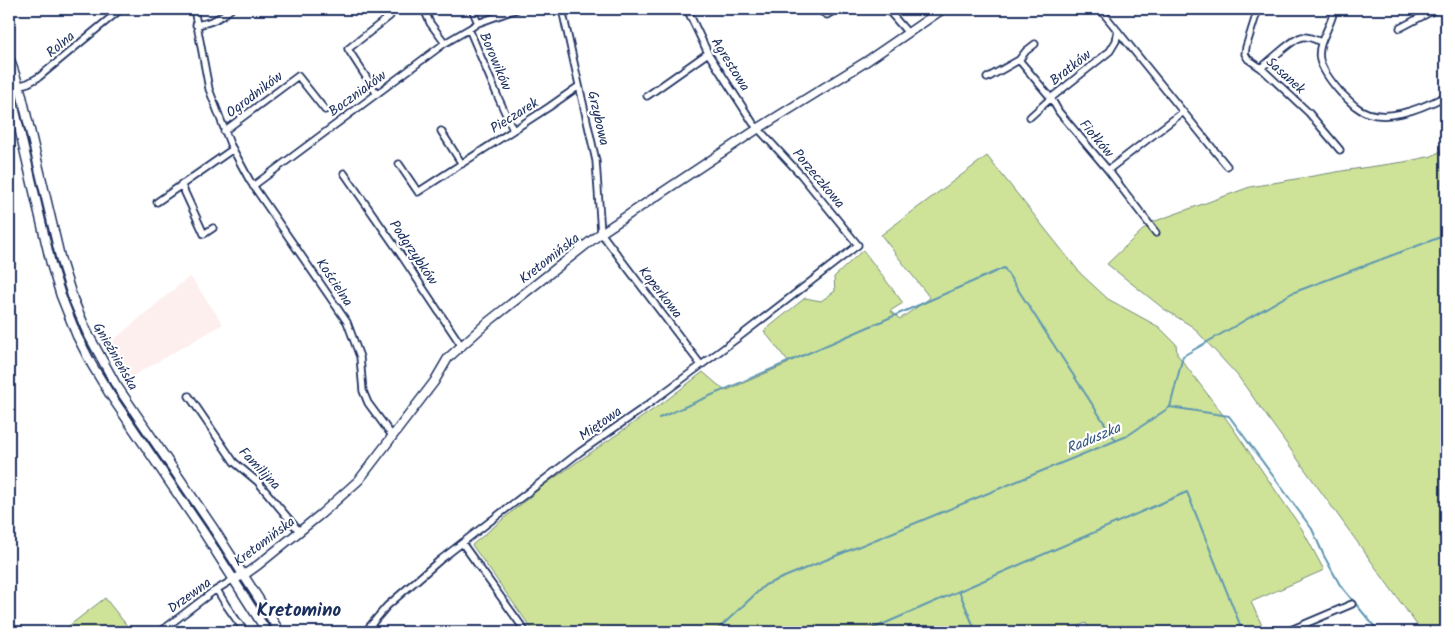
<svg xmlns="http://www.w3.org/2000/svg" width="1455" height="641" font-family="Kalam,sans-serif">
<rect width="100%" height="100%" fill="#fff"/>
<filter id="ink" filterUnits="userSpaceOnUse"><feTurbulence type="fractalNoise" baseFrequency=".02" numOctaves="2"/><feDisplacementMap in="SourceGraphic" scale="10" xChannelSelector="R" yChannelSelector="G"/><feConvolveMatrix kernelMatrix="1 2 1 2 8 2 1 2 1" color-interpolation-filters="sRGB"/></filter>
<g filter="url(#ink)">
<path fill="#fdefee" d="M 190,276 L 223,324 L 131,377 L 110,343 Z"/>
<path fill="#cee398" stroke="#74897b" d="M 1446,148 L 1446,632 L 1422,632 L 1237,375 L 1193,327 L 1164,309 L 1107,264 L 1150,223 L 1250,187 L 1348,170 L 1404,162 L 1432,156 Z
M 987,156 L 1081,274 L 1108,299 L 1159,327 L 1176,344 L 1177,354 L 1230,424 L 1302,529 L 1324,570 L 1251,602 L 1265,632 L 1090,632 L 1086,623 L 1063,632 L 534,632 L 472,545 L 544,485 L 664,402 L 703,372 L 725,391 L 789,363 L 764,331 L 805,298 L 821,301 L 835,291 L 834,277 L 863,250 L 903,303 L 890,311 L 900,319 L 930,298 L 881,235 Z
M 105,598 L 132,632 L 61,632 Z"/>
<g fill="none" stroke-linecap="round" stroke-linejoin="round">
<path stroke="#5f97b1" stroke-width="2" d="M 1170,407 L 1229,416 L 1312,529 L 1324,556 L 1340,585 L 1379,632
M 659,418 L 1004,268 L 1116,441
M 959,591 L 976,632
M 715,632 L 765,585 L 1127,436 L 1170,407 L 1183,356 L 1292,293 L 1446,235
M 865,632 L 1187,492 L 1243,632"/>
<defs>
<path id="street" d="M 194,9 L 209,89 L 230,144 L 250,181 L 347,322 L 360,357 L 363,391 L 368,403 L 393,437
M 307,9 L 309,10
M 424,9 L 430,23 L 445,43
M 472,9 L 478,23
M 562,9 L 596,161 L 601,233 L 701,365
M 817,9 L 827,15 L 837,9
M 887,9 L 908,33
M 1100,9 L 1227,166
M 1258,9 L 1246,47 L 1245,54 L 1248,59 L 1261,68 L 1309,113 L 1340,150
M 1334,9 C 1332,27 1316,42 1320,60 C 1323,72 1333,84 1341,93 C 1346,97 1350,102 1355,106 C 1380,127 1422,108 1446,96
M 196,25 C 211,23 220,18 231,9
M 1400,28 L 1436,9
M 469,29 L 498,97 L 513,130
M 1019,60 L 1051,98 L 1059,112 L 1108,170 L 1156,233
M 1261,68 C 1270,61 1292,39 1302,37 C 1309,36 1316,40 1321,42
M 987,78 L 1019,60 L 1026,51 L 1035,44
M 10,88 L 28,83 L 39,77 L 121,9
M 377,94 L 348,49 L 390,16
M 647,96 L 708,53
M 1030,117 L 1051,98 L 1110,51 L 1116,41 L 1118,31
M 224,131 L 298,76 L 325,110
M 441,131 L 462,164
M 399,164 L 418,192 L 549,107 L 579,86
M 1108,170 L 1183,112
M 344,173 L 395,246 L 461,345
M 181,184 L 204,234 L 213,228
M 253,186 L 445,43 L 469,29 L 478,23 L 517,9
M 157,202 L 233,149
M 189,396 L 234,462 L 258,482 L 299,531
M 462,543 L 526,632
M 217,590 L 226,605 L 245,632
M 160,632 L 211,593 L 234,579
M 365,632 L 387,606 L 440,560 L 580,452 L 642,409 L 739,337 L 858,245 L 801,175 L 753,123 L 708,53 L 687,9
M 1286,632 L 1352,604"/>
<path id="secondary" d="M 9,57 L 21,92 L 61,261 L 73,299 L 87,332 L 115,383 L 212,526 L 280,632
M 9,85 L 51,264 L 61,296 L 77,336 L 92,365 L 109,393 L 204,533 L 267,632
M 234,579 L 244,575 L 258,565 L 321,514 L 359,480 L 434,382 L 448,358 L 488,322 L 601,233 L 759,128 L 864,63 L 943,9"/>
</defs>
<use href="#street" stroke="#1b2f5e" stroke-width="9"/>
<use href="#secondary" stroke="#1b2f5e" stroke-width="11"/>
<use href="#street" stroke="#fff" stroke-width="5.5"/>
<use href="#secondary" stroke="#fff" stroke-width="8"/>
</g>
</g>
<g text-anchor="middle" stroke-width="4.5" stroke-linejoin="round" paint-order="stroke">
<g font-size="14" fill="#1b2f5e" stroke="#fff">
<text transform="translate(60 44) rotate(-40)" y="5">Rolna</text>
<text transform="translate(496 61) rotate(67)" y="5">Borowików</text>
<text transform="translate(731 64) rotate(58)" y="5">Agrestowa</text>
<text transform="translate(1070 67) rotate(-38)" y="5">Bratków</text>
<text transform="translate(1286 75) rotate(42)" y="5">Sasanek</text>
<text transform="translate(357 93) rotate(-36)" y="5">Boczniaków</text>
<text transform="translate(254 94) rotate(-37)" y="5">Ogrodników</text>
<text transform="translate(514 115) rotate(-32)" y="5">Pieczarek</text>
<text transform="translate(599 118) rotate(77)" y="5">Grzybowa</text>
<text transform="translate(1097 138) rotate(50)" y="5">Fiołków</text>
<text transform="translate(819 178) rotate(50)" y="5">Porzeczkowa</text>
<text transform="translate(414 252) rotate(56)" y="5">Podgrzybków</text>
<text transform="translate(549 258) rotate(-38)" y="5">Kretomińska</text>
<text transform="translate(335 282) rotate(56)" y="5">Kościelna</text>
<text transform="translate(661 292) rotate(52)" y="5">Koperkowa</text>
<text transform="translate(116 356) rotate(60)" y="5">Gnieźnieńska</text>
<text transform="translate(600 423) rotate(-35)" y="5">Miętowa</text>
<text transform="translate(260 468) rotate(46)" y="5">Familijna</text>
<text transform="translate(264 541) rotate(-37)" y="5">Kretomińska</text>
<text transform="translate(189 595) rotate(-36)" y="5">Drzewna</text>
</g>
<g font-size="15" font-style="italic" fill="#375a81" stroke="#fff">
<text transform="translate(1093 438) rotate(-23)" y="5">Raduszka</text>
</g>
<g font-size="19" font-weight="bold" fill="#1b2f5e" stroke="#fff">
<text x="299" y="616">Kretomino</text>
</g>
</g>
<rect width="1455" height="641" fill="none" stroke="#fff" stroke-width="30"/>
<rect x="15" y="15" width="1425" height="611" fill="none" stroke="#1b2f5e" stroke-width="2" filter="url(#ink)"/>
</svg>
